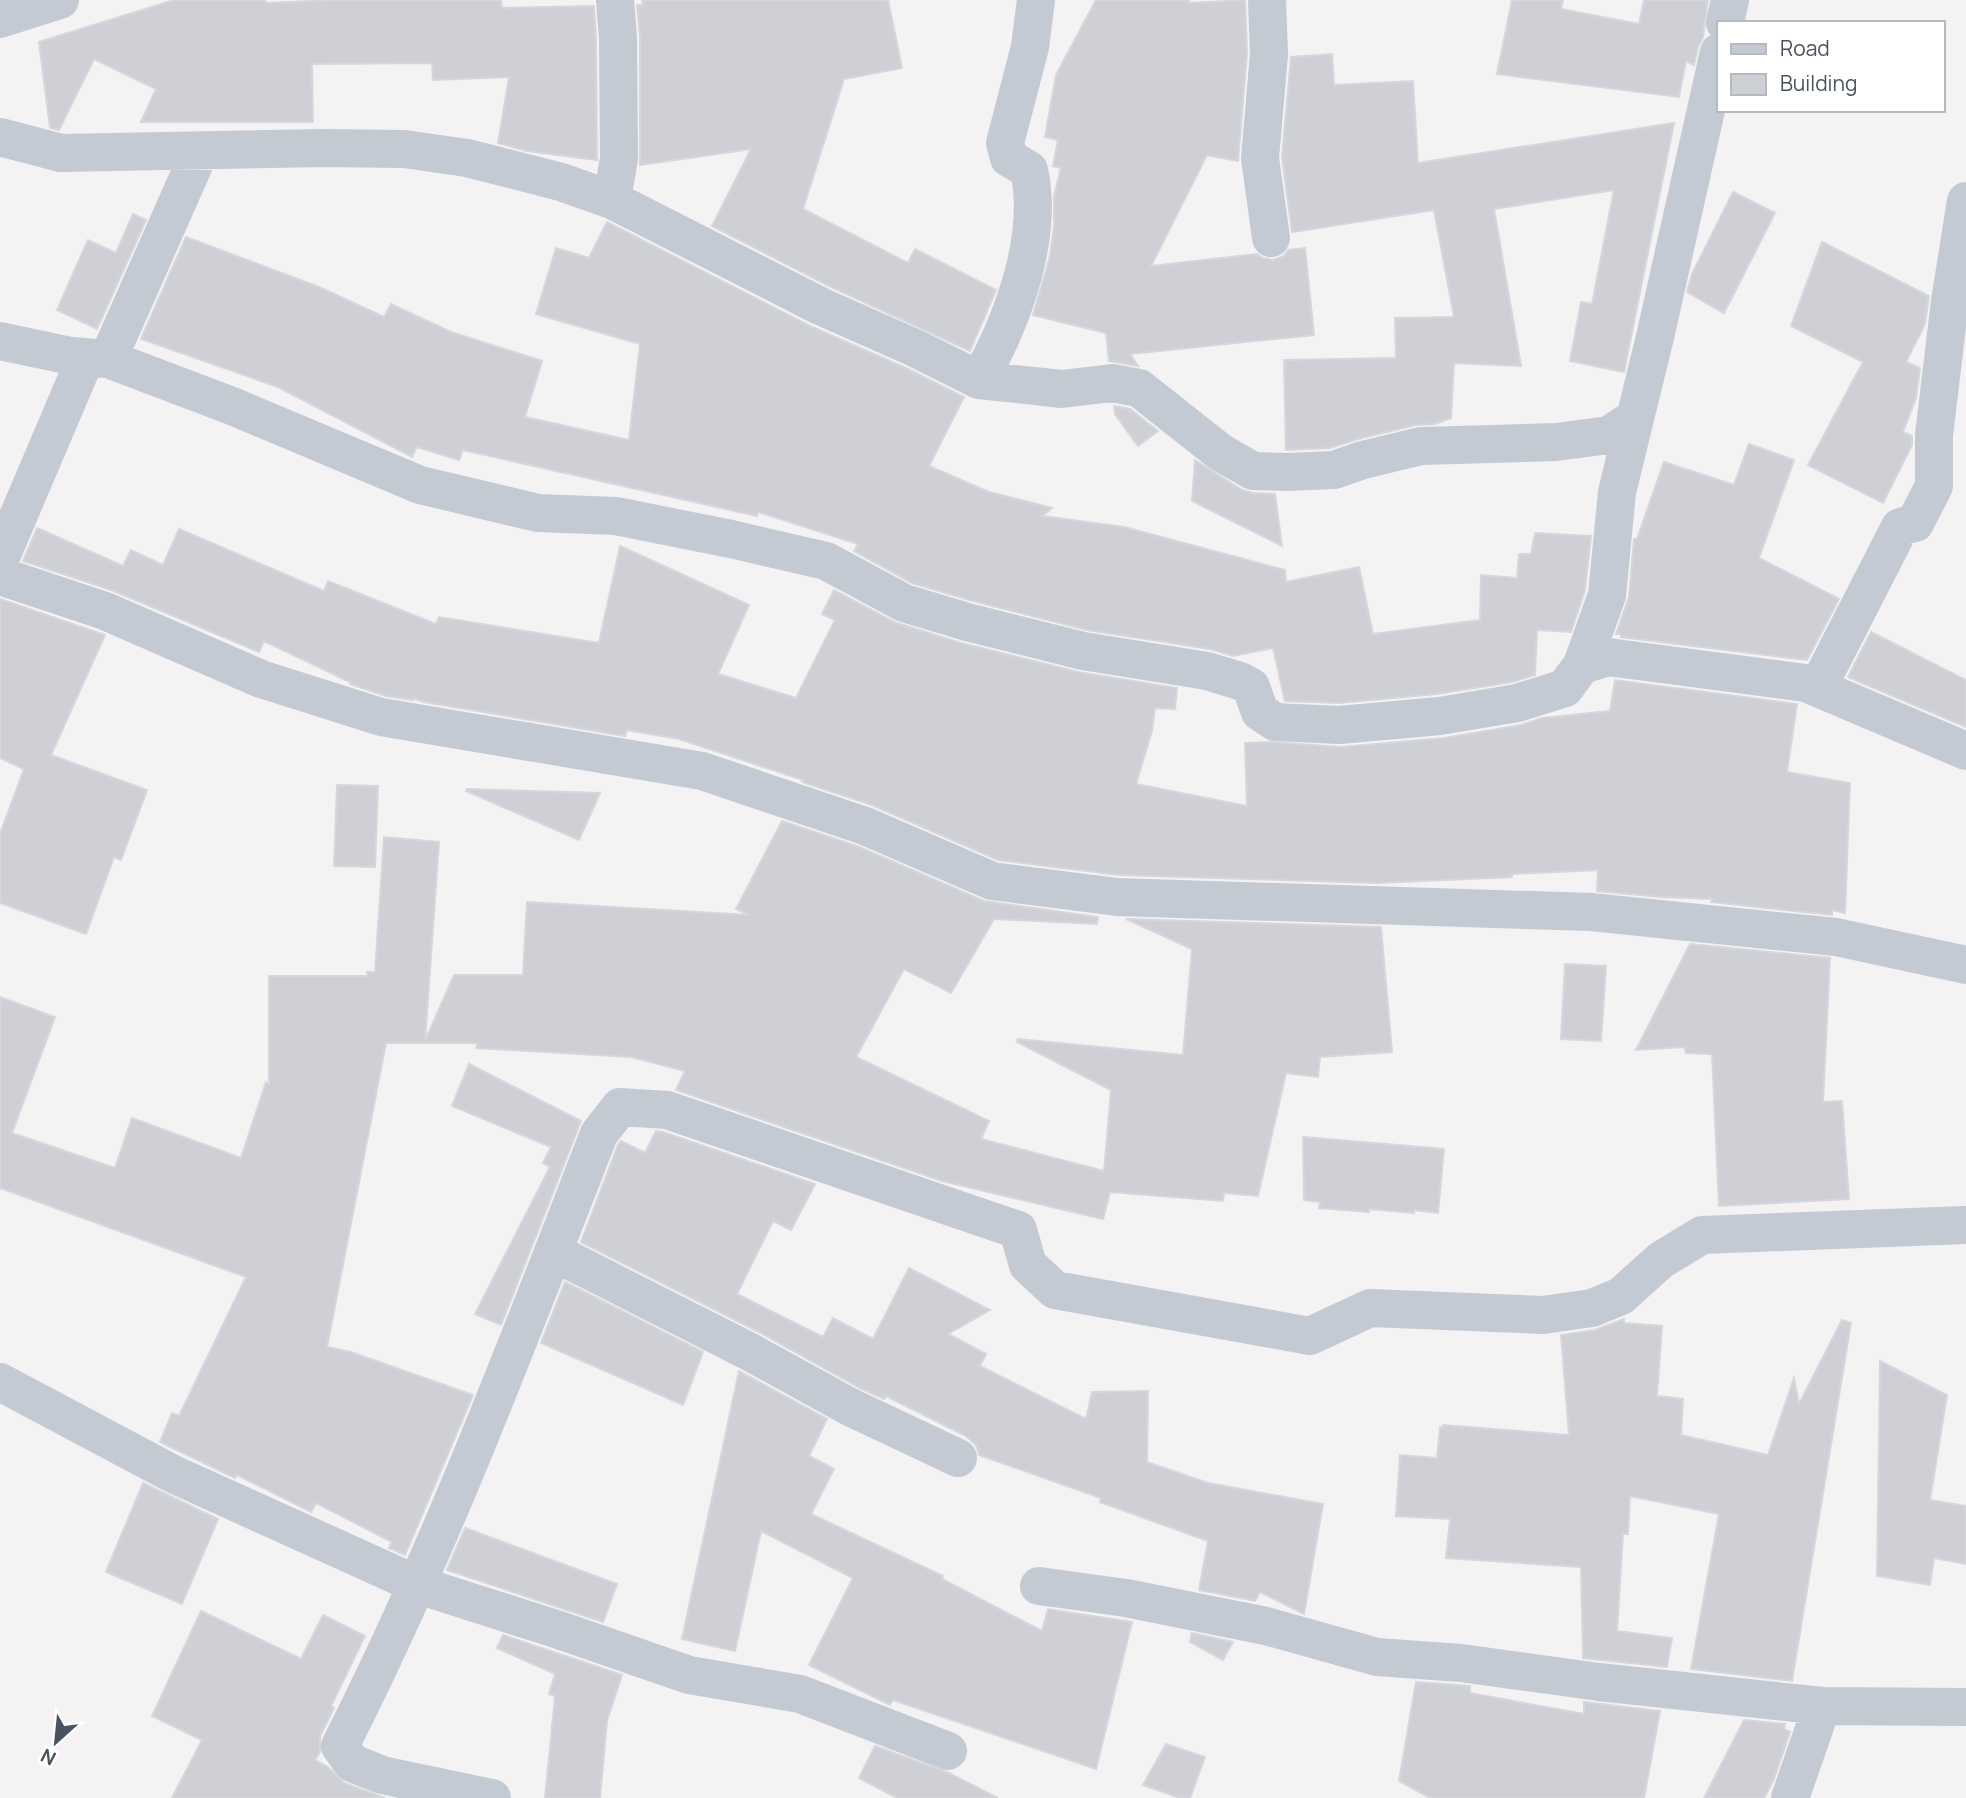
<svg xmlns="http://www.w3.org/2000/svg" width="1966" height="1798" font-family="Manrope,sans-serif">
<rect width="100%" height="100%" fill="#f4f2f2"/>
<path fill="#ced0d6" stroke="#d6d7dd" stroke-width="2" d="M 174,0 L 265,0 L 266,3 L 333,0 L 501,0 L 502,8 L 594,6 L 596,39 L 597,160 L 527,151 L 498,143 L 509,77 L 433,80 L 432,63 L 312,64 L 313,122 L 141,122 L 156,89 L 94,59 L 59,130 L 50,128 L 39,42 Z
M 642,0 L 888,0 L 902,68 L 844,79 L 803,209 L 908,263 L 915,249 L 996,290 L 970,351 L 829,286 L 712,226 L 751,149 L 640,165 L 640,38 L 637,5 L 643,5 Z
M 1096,0 L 1189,0 L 1189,3 L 1245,0 L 1247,53 L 1238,161 L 1207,155 L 1151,266 L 1257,254 L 1263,258 L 1273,260 L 1284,256 L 1288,250 L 1305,248 L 1314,335 L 1130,354 L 1138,366 L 1109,361 L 1106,333 L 1033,315 L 1050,256 L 1054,226 L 1054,196 L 1061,168 L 1053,166 L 1058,140 L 1045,137 L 1056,75 Z
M 1512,0 L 1563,0 L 1561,9 L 1639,24 L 1644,0 L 1708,0 L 1703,37 L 1698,47 L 1694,65 L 1686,61 L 1679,97 L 1497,74 Z
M 1332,54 L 1334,85 L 1413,81 L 1418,163 L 1674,123 L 1624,372 L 1570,361 L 1581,302 L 1592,304 L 1614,190 L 1494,209 L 1521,366 L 1454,363 L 1451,418 L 1435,424 L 1416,425 L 1358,439 L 1330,448 L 1286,450 L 1284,360 L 1396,358 L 1395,318 L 1454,317 L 1434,210 L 1292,232 L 1282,157 L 1291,57 Z
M 1733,192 L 1775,213 L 1724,313 L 1687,292 L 1692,274 Z
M 133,214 L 146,220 L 97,329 L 57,310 L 88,240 L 116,253 Z
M 607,222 L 810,326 L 908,369 L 964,397 L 929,466 L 989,492 L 1052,508 L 1042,516 L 1124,527 L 1285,570 L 1286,582 L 1359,567 L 1373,634 L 1480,620 L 1481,575 L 1517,578 L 1519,554 L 1531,554 L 1535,533 L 1591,536 L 1585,590 L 1571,632 L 1537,630 L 1535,675 L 1512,682 L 1437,694 L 1339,703 L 1285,701 L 1273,648 L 1233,656 L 1210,649 L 1087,630 L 973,601 L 912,583 L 854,551 L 858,544 L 758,512 L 757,516 L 463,450 L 459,460 L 417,447 L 412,457 L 278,387 L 141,339 L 186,237 L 319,287 L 384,317 L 391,304 L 451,332 L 542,361 L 525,417 L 629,440 L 640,344 L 536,314 L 556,248 L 589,258 Z
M 1822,242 L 1929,296 L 1925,324 L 1906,362 L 1920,368 L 1916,398 L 1903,432 L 1912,436 L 1912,445 L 1883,503 L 1808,465 L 1863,362 L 1791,326 Z
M 1114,406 L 1130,409 L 1158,431 L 1138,446 L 1115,414 Z
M 1749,444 L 1794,460 L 1759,558 L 1839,599 L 1807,660 L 1621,637 L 1621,634 L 1616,634 L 1629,597 L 1634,539 L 1637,539 L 1664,462 L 1734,485 Z
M 1195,460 L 1242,490 L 1252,493 L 1275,494 L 1282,546 L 1192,501 Z
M 37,528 L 123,566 L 131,550 L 163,565 L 179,529 L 324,591 L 328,581 L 436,624 L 439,617 L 599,643 L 620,546 L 749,605 L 718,674 L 796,698 L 835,620 L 822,614 L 834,590 L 894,622 L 961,643 L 1078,672 L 1177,688 L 1175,709 L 1155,708 L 1152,731 L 1136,784 L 1247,806 L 1245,743 L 1269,742 L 1341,747 L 1444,738 L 1521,725 L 1542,718 L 1610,711 L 1615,680 L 1797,704 L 1787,772 L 1850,783 L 1845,913 L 1832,910 L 1832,915 L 1711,902 L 1713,899 L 1661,897 L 1597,891 L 1598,870 L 1512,874 L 1512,877 L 1377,883 L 1119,875 L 998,860 L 872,805 L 802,782 L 803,780 L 679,739 L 627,730 L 625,736 L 424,702 L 413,698 L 413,700 L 386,696 L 350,684 L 350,682 L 264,641 L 259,652 L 114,591 L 23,561 Z
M 0,599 L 105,635 L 51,755 L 147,790 L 121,860 L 114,857 L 86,934 L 0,903 L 0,834 L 24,769 L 0,758 Z
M 1871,632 L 1966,680 L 1966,727 L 1848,677 Z
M 337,785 L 378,786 L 375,867 L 334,866 Z
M 467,789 L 600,793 L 579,840 L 466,791 Z
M 782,821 L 857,846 L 984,901 L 1098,917 L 1097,924 L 994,919 L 951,993 L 904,969 L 856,1057 L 989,1121 L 981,1139 L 1104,1171 L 1111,1090 L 1017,1042 L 1018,1039 L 1183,1055 L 1192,949 L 1126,919 L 1381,927 L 1392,1052 L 1320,1057 L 1318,1077 L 1286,1073 L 1258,1196 L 1224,1193 L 1223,1201 L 1110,1192 L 1103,1219 L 942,1181 L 676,1090 L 685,1071 L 631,1057 L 476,1048 L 478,1043 L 386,1043 L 327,1347 L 351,1352 L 473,1395 L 405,1555 L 389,1548 L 392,1542 L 316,1503 L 311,1512 L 237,1475 L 235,1478 L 160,1442 L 172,1413 L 179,1416 L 246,1277 L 0,1188 L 0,997 L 55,1017 L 12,1133 L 115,1168 L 132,1118 L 241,1158 L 266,1082 L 269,1084 L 269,976 L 367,976 L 367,972 L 375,972 L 384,837 L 439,842 L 425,1041 L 454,975 L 523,975 L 527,902 L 750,915 L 736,909 Z
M 1690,944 L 1830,958 L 1823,1102 L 1842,1101 L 1849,1199 L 1719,1206 L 1712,1054 L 1686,1053 L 1685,1047 L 1636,1050 Z
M 1565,964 L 1606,966 L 1601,1041 L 1561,1039 Z
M 469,1064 L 581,1121 L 501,1325 L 475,1314 L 550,1167 L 543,1163 L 551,1147 L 452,1106 Z
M 656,1131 L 663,1132 L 815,1184 L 791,1230 L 773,1221 L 737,1294 L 823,1337 L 833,1318 L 873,1339 L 909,1268 L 990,1310 L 948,1334 L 986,1354 L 980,1366 L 1086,1419 L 1092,1392 L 1148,1391 L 1147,1462 L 1208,1483 L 1323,1504 L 1304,1614 L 1260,1592 L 1255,1601 L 1199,1590 L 1208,1541 L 1100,1502 L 1101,1498 L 979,1455 L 976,1445 L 966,1436 L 886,1396 L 884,1399 L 860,1388 L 761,1333 L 581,1242 L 618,1145 L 621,1141 L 645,1153 Z
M 1303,1137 L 1444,1149 L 1438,1213 L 1414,1210 L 1414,1213 L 1369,1209 L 1369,1212 L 1319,1208 L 1320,1202 L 1304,1200 Z
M 565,1282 L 703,1352 L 683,1405 L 541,1343 Z
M 1624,1319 L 1624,1323 L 1662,1326 L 1657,1396 L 1683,1399 L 1681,1435 L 1768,1455 L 1794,1378 L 1799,1404 L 1842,1320 L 1851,1323 L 1792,1681 L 1691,1669 L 1719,1514 L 1630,1496 L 1628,1534 L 1623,1534 L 1617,1631 L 1672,1638 L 1667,1667 L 1583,1658 L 1581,1567 L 1446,1558 L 1450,1519 L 1396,1516 L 1400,1455 L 1437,1458 L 1440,1427 L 1443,1428 L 1443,1425 L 1569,1435 L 1561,1335 L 1595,1330 Z
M 1880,1361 L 1947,1395 L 1930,1500 L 1966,1506 L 1966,1564 L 1934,1558 L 1930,1585 L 1877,1576 Z
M 739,1371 L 827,1419 L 809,1456 L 834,1469 L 811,1514 L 943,1576 L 942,1579 L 1042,1631 L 1048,1609 L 1132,1622 L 1096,1769 L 893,1700 L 890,1705 L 809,1665 L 853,1578 L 761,1531 L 735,1651 L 682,1639 Z
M 143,1483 L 218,1519 L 182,1604 L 106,1572 Z
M 465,1528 L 617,1584 L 603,1622 L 447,1570 Z
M 201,1611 L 301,1659 L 323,1615 L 365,1636 L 331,1706 L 334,1708 L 320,1736 L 320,1752 L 315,1760 L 328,1767 L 344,1783 L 385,1798 L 172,1798 L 202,1740 L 152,1716 Z
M 1192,1633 L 1233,1642 L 1223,1660 L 1190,1642 Z
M 503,1635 L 622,1675 L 607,1721 L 600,1798 L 545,1798 L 555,1696 L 549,1694 L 555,1674 L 497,1648 Z
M 1416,1682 L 1470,1686 L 1470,1693 L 1584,1714 L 1584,1702 L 1660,1711 L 1644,1798 L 1430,1798 L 1399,1781 Z
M 1744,1720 L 1785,1724 L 1784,1729 L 1790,1732 L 1774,1779 L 1764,1798 L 1704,1798 Z
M 1166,1744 L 1205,1757 L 1190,1798 L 1180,1798 L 1143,1785 Z
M 875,1746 L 947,1772 L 998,1798 L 897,1798 L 859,1778 Z"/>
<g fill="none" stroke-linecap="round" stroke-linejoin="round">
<path stroke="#c3cad3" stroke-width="38" d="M 1267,0 L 1269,54 L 1260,158 L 1271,238
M 0,19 L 60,0
M 1725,23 L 1730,0
M 0,137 L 61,153 L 324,148 L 404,149 L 467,158 L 561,182 L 612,200 L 820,306 L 917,349 L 979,380 L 1062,389 L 1112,383 L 1139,388 L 1220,452 L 1253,471 L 1287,472 L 1334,470 L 1363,460 L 1421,446 L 1556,442 L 1609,435 L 1635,418
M 612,200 L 619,158 L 618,38 L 615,0
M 0,341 L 71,356 L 108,359 L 232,406 L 420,485 L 538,513 L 616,516 L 731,539 L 826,561 L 904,603 L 967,622 L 1083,651 L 1207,671 L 1240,681 L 1251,687 L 1260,712 L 1275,722 L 1339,725 L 1440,716 L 1517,703 L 1565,688 L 1582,665 L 1607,595 L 1617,492 L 1655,337 L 1719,52
M 108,359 L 200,151
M 979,380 C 1012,323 1044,237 1029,170 L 1009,158 L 1005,143 L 1030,47 L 1036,0
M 0,559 L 86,357
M 0,576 L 105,611 L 261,679 L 381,717 L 702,771 L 865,826 L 992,881 L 1117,897 L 1591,912 L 1836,937 L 1966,965
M 1582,665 L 1608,657 L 1806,683 L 1966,751
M 1818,687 L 1900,527 L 1915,523 L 1934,486 L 1934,435 L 1950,301 L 1966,201
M 553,1252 L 750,1352 L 850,1407 L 958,1458
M 0,1382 L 173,1474 L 418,1585 L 559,1630 L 689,1675 L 800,1694 L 948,1751
M 1039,1586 L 1126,1598 L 1266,1626 L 1377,1657 L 1461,1663 L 1599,1682 L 1822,1706 L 1966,1707
M 492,1798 L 382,1775 L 352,1763 L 340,1746 C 441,1547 518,1342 599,1134 L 620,1107 L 667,1110 L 1018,1230 L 1028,1265 L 1055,1290 L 1310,1336 L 1370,1308 L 1543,1315 L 1592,1308 L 1621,1296 L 1661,1260 L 1702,1235 L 1966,1225
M 1790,1798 L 1822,1706"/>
</g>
<rect x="1717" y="21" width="228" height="91" fill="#ffffff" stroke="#b6babf" stroke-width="2"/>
<rect x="1731" y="44" width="35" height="10" fill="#c3cad3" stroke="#b6babf" stroke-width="2"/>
<text x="1780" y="56" font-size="21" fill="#49535f">Road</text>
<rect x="1731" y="74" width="35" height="21" fill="#ced0d6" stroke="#b6babf" stroke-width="2"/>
<text x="1780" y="91" font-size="21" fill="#49535f">Building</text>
<g transform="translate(56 1742) rotate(207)" stroke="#ffffff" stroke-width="5" paint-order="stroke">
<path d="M0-5L12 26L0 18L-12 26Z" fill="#49535f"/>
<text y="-10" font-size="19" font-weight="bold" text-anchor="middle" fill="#49535f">N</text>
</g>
</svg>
